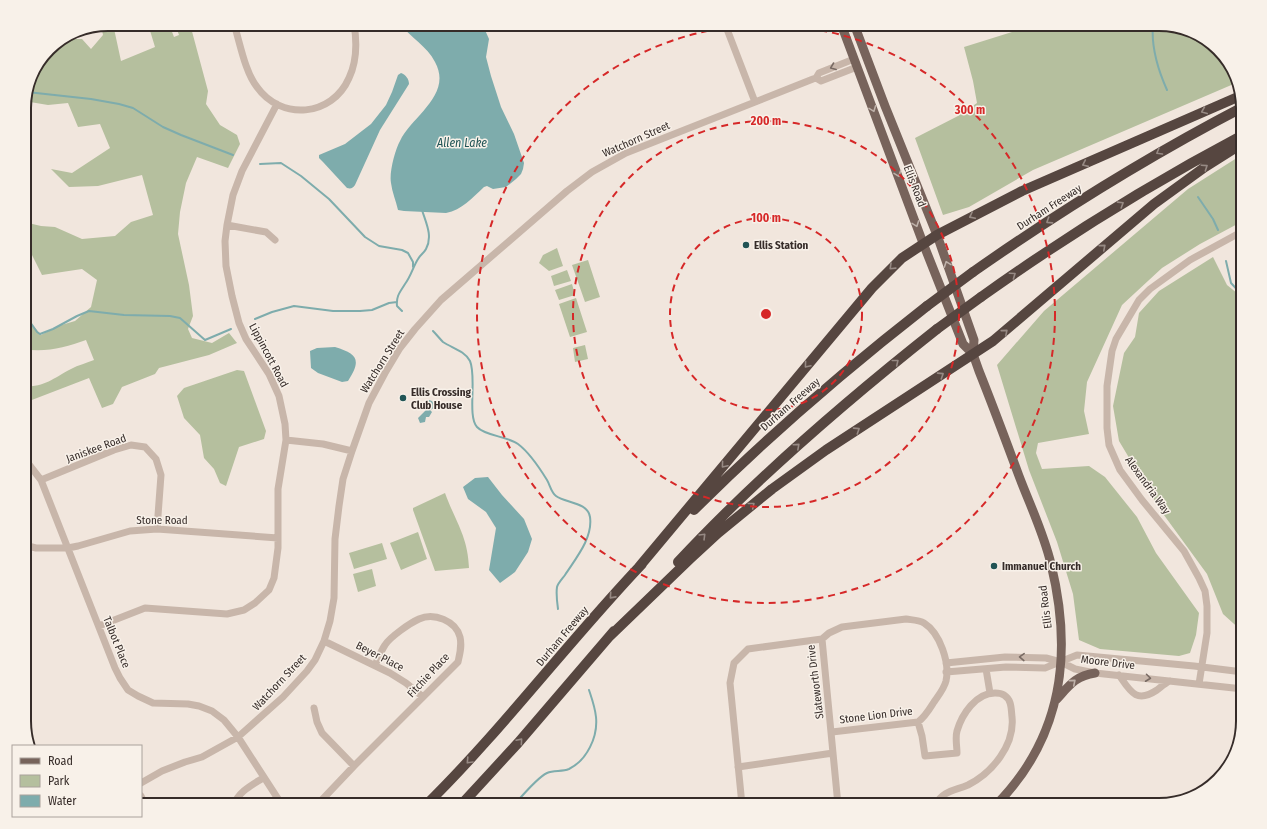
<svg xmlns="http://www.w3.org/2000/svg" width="1267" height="829" font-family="'Fira Sans Condensed',sans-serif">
<rect width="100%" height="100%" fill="#f1e6dd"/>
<path fill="#b5bf9e" d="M 108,24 L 113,24 L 121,61 L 155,47 L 148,24 L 169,24 L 174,37 L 179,35 L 175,24 L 190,24 L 208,91 L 206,104 L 220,125 L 237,135 L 240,144 L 228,168 L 197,157 L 186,183 L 180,212 L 178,234 L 189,285 L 193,316 L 188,329 L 192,338 L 212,343 L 229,333 L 237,343 L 209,355 L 159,368 L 155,374 L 122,387 L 113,404 L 102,408 L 89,378 L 24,403 L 24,387 C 46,386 52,379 71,369 C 78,365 87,363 94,360 L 86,340 C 66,347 45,353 24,349 L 24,314 L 41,335 L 58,326 L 75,321 L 91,307 L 97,280 L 82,269 L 42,275 L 27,245 L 24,245 L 24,222 L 41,226 L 55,227 L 82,239 L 115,236 L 131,222 L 153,215 L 142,175 L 98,186 L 69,187 L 51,169 L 72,173 L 110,148 L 100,124 L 78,127 L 68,103 L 48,105 L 24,101 L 30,75 L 49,48 L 67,36 L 69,39 L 82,39 L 91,49 L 103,35 L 101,25 Z
M 1031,24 L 1159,24 L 1206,38 L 1232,66 L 1236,83 L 1033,170 L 969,207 L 943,215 L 915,138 L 958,116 L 977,103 L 973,81 L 964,47 L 1012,32 Z
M 1243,154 L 1243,221 L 1200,244 L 1162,268 L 1122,305 L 1087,382 L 1084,411 L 1089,434 L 1038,443 L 1036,453 L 1042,469 L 1089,466 L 1105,477 L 1137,517 L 1156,553 L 1199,613 L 1196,635 L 1190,653 L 1179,656 L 1100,649 L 1079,640 L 1073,594 L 1057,542 L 1029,470 L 997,365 L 1044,311 L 1188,189 Z
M 557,248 L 563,266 L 549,271 L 539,263 L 543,255 Z
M 1213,257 L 1227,285 L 1243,298 L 1243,632 L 1223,614 L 1207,574 L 1161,511 L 1119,441 L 1113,406 L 1124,353 L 1135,337 L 1139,313 L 1159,291 Z
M 588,260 L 600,297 L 585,302 L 572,265 Z
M 567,270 L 571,281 L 554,286 L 551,276 Z
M 572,284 L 575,295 L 559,300 L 555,290 Z
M 576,298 L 587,332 L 570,337 L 559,304 Z
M 585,345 L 588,359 L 575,362 L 573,348 Z
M 237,370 L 244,371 L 266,431 L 264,439 L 239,447 L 226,486 L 220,483 L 214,469 L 204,458 L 200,435 L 184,418 L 177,396 L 184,388 Z
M 445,493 C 455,521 468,536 469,568 L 435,571 L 413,510 L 413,508 Z
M 418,532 L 427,559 L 401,570 L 390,543 Z
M 382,543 L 387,559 L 354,569 L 349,553 Z
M 372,569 L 376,586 L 358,592 L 353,574 Z"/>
<path fill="#7eacac" d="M 400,24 L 475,24 L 485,30 L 489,39 L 486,57 L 491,76 L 501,107 L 514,134 L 524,163 L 523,169 L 521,174 L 516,179 L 506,187 L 493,189 L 487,186 L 484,187 C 472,198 462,210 446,213 L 404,211 L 398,210 C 396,201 392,192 391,183 C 389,173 395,150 400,141 C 412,116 453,95 435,62 C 427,46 411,38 400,24 Z
M 401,73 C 406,75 409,79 409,84 L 380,130 L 355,185 C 353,188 351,189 347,188 L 323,162 L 319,158 L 319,155 L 345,144 L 371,124 L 386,105 L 392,92 L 398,75 Z
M 335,347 C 357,354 362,359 348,381 L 342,382 L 318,373 L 311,368 L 310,351 L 317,348 Z
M 429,400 L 432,401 L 435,405 L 434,408 L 430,410 L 432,412 L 429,417 L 426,417 L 425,422 L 420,423 L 418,418 L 425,411 L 426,402 Z
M 488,477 L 502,495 L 524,519 L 532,539 L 528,552 L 515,572 L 500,583 L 489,570 L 496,528 L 486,512 L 468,499 L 463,487 L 475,478 Z"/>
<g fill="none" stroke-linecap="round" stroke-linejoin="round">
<path stroke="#7eacac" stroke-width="2" d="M 1153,24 C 1151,46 1158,70 1167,90
M 27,92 L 91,99 L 119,104 L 133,108 L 163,127 L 181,135 L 233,155
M 260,164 L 281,163 L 301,176 L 329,199 L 365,237 L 379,246 L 402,250 L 408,253 L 413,262 L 413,267
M 1198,197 L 1213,219 L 1218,230
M 1226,261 L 1231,283 L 1243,296
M 402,311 L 397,306 C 396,296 400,292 405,284 C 411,276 413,267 418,259 C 420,255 424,253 426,249 C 433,236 426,223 422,210
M 24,318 L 28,319 L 37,332 L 40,334 L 53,329 L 77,316 L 89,311 L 124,315 L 170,316 L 180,318 L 205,340 L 231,329
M 255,319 L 272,312 L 294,306 L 333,311 L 360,311 L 372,310 L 389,303 L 397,302
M 433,331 C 436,334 440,339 443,342 C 452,348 465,351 470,361 C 477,377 467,416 477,427 C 485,436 507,436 518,444 C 530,453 539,467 547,480 C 550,485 551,492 556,496 C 565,503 588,502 590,517 C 593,538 576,558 565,575 C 563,578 558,583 557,587 C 556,594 557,602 558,609
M 514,805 C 521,797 538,777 547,773 C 554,770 562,772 569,769 C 587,760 598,737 596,717 C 595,707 592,699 589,690"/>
<path stroke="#c8b6aa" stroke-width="7" d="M 234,24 C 240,43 245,72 257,87 C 281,121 332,117 349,78 C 357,61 357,42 354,24
M 725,24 L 755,102
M 816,78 L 819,73 L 854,59
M 227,225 L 266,232 L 275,240
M 286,440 L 323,444 L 352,451
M 24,458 L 41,480 L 115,668 L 120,678 L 128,690 L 138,696 L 153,703 L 188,704 L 199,706 L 212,711 L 224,720 L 238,737 L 282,805
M 41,480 L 114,450 L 131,445 L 145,447 L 156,459 L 161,475 L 157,529
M 24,545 L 36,548 L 68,548 L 78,546 L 130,531 L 157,529 L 278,538
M 99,626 L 145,608 L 227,614 L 244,610 L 255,603 L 269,590 L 274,578 L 278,548 L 278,489 L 286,440 L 285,424 L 279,396 L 269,374 L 246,339 L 239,323 L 232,296 L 226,266 L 225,241 L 227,225 L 233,195 L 242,171 L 277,104
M 822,639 L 829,633 L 842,627 L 906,619 C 912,620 919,620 924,623 C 940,633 950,663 946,681 C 944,689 938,696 934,702 C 929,710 925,717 918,722 L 832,732
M 822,639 L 838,805
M 324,641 L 390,673 L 406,683 L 423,697
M 946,663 L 1005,657 L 1046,658 L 1061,662 L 1075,669 L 1095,673 L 1243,689
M 986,669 L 990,693
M 946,672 L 1006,667 L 1045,668 L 1077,655 L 1194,666 L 1243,672
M 1119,675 C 1130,691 1136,704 1157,690 C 1161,687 1165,683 1170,681
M 1199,684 L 1207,633 L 1207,606 L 1205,591 L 1199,578 L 1184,551 L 1142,500 L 1120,470 L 1109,445 L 1107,428 L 1107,386 L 1112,351 L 1116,339 L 1139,300 L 1150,289 L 1190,260 L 1243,231
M 314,708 L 317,722 L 322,733 L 354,766
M 918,722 L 922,736 L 925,756 L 957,753 C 957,746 955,738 957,731 C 962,714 976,693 995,693 C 999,693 1001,693 1004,695 C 1012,700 1011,709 1012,717 C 1015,745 992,773 968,785 C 954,791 944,790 935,805
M 738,767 L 833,753
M 141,783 L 162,771 L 185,762 L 202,757 L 238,737 L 283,697 L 307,671 L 315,660 L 324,641 L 330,621 L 334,598 L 335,539 L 339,506 L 343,479 L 352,451 L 369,403 L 385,373 L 400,348 L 415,329 L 441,300 L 567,191 L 592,172 L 626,153 L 813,79 L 816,78 L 821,81 L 857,67
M 141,796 L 145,805
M 234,805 C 238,792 252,785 263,778
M 317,805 L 354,766 L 458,662 C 460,653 462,646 460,637 C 456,621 434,612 419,619 C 410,623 390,637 385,645 C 381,651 378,659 375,665
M 742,805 L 730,683 L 734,663 L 748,649 L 822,639"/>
<path stroke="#77635b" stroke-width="9" d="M 841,24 L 923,243 L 963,344 L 973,354 L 979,371 C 993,406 1006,441 1019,476 C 1030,505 1044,534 1051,564 C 1073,654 1063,737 996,805
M 854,24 L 885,106 L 937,235 L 974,340 L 973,354
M 1056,700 C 1069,686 1075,676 1095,673"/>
<path stroke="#564640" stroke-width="10" d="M 973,272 C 1060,211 1149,156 1243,107
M 981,297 C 1065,237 1152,183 1243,135
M 694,510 C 767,437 845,370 927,306
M 678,562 C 757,477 846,401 937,329
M 639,567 L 872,288 L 902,258 L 937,235 L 1022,191 L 1240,96
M 610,636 L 690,559 L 718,533 L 772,489 L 826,450 L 993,341 L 1154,204 L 1205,167 L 1243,143
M 426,805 C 503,729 568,642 642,564
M 461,805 L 518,743 L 614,631"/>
<path stroke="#564640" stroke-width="10" d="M 927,306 L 973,272
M 937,329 L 981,297"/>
</g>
<defs><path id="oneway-chevron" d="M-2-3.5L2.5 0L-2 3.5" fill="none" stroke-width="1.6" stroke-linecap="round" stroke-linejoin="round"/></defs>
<g stroke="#786a63">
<use href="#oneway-chevron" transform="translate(833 67) rotate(159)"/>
<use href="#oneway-chevron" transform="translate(1022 657) rotate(-178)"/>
<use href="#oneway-chevron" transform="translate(1148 678) rotate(7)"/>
</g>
<g stroke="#beb1a9">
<use href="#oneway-chevron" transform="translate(873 109) rotate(69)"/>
<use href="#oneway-chevron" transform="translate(898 174) rotate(69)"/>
<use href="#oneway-chevron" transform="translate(916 224) rotate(70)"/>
<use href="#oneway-chevron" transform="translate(947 264) rotate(-110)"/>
<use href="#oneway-chevron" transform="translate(1073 682) rotate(-40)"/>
</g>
<g stroke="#978a84">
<use href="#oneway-chevron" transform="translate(1204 111) rotate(157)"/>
<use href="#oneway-chevron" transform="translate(1159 152) rotate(150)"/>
<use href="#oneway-chevron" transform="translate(1085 164) rotate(156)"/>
<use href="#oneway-chevron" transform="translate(1205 167) rotate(-34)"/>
<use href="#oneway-chevron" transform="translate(1121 204) rotate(-32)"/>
<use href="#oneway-chevron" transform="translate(972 216) rotate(153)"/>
<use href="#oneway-chevron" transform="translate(1049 221) rotate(147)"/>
<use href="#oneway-chevron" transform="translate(1103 247) rotate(-41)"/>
<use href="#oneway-chevron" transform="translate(892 267) rotate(136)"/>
<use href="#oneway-chevron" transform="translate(1013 275) rotate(-35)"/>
<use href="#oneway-chevron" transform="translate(1005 332) rotate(-40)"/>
<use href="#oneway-chevron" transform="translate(896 362) rotate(-39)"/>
<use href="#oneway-chevron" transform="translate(807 365) rotate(130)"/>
<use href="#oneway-chevron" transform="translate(941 375) rotate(-33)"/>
<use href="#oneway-chevron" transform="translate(857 430) rotate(-33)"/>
<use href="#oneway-chevron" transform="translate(797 446) rotate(-42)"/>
<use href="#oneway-chevron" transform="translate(724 465) rotate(130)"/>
<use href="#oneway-chevron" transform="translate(752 505) rotate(-39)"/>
<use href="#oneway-chevron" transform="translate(703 536) rotate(-45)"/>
<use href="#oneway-chevron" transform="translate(612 596) rotate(132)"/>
<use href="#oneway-chevron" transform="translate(520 741) rotate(-49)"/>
<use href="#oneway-chevron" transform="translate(469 761) rotate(133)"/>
</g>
<g fill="none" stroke="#d62828" stroke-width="2" stroke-dasharray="7 5">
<circle cx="766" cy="314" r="96"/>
<circle cx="766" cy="314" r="193"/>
<circle cx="766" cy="314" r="289"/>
</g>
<g fill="#215455" stroke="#f8f1e9" stroke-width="1.5">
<circle cx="746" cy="245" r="4"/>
<circle cx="403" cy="398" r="4"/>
<circle cx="994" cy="566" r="4"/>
</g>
<g text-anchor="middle" stroke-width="3" stroke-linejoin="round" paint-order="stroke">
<g font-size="11" fill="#362c29" stroke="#f8f1e9">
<text transform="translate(636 139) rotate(-24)" y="4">Watchorn Street</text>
<text transform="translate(915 186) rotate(69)" y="4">Ellis Road</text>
<text transform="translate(1049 207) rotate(-33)" y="4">Durham Freeway</text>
<text transform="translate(269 355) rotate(62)" y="4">Lippincott Road</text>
<text transform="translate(382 361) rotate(-58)" y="4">Watchorn Street</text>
<text transform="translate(790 404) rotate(-41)" y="4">Durham Freeway</text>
<text transform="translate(96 448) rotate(-20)" y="4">Janiskee Road</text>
<text transform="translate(1148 485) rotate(54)" y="4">Alexandria Way</text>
<text x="162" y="524">Stone Road</text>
<text transform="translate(1045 607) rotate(-97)" y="4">Ellis Road</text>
<text transform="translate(562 636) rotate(-50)" y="4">Durham Freeway</text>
<text transform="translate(117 642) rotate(68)" y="4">Talbot Place</text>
<text transform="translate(380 656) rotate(27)" y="4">Beyer Place</text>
<text transform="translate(1108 662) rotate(7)" y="4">Moore Drive</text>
<text transform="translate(428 675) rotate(-47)" y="4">Fitchie Place</text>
<text transform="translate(279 682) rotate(-47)" y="4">Watchorn Street</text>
<text transform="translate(815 682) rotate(-97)" y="4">Slateworth Drive</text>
<text transform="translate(876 715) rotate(-7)" y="4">Stone Lion Drive</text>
</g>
<g font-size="11" font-weight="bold" fill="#362c29" stroke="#f8f1e9" text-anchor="start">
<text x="754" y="249">Ellis Station</text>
<text x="411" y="396">Ellis Crossing<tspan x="411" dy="13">Club House</tspan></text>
<text x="1002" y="570">Immanuel Church</text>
</g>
<g font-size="12" font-style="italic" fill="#215455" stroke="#f8f1e9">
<text x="462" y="147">Allen Lake</text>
</g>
</g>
<path d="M0 0H1267V829H0ZM108 31H1159A77 77 0 0 1 1236 108V721A77 77 0 0 1 1159 798H108A77 77 0 0 1 31 721V108A77 77 0 0 1 108 31Z" fill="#f8f1e9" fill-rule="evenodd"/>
<path fill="none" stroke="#362c29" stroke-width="2" d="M108 31H1159A77 77 0 0 1 1236 108V721A77 77 0 0 1 1159 798H108A77 77 0 0 1 31 721V108A77 77 0 0 1 108 31Z"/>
<circle cx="766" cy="314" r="6" fill="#d62828" stroke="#f8f1e9" stroke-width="2"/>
<g font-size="12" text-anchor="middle" font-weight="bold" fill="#d62828" stroke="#f8f1e9" stroke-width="3" stroke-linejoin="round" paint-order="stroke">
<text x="970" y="114">300 m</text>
<text x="766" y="125">200 m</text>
<text x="766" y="222">100 m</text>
</g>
<rect x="12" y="745" width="130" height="72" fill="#f8f1e9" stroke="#aaa29c"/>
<rect x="20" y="758" width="20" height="6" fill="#77635b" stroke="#aaa29c"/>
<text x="48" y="765" font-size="12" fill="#362c29">Road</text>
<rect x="20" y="775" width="20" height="12" fill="#b5bf9e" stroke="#aaa29c"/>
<text x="48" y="785" font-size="12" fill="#362c29">Park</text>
<rect x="20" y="795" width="20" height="12" fill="#7eacac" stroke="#aaa29c"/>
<text x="48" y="805" font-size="12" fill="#362c29">Water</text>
</svg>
